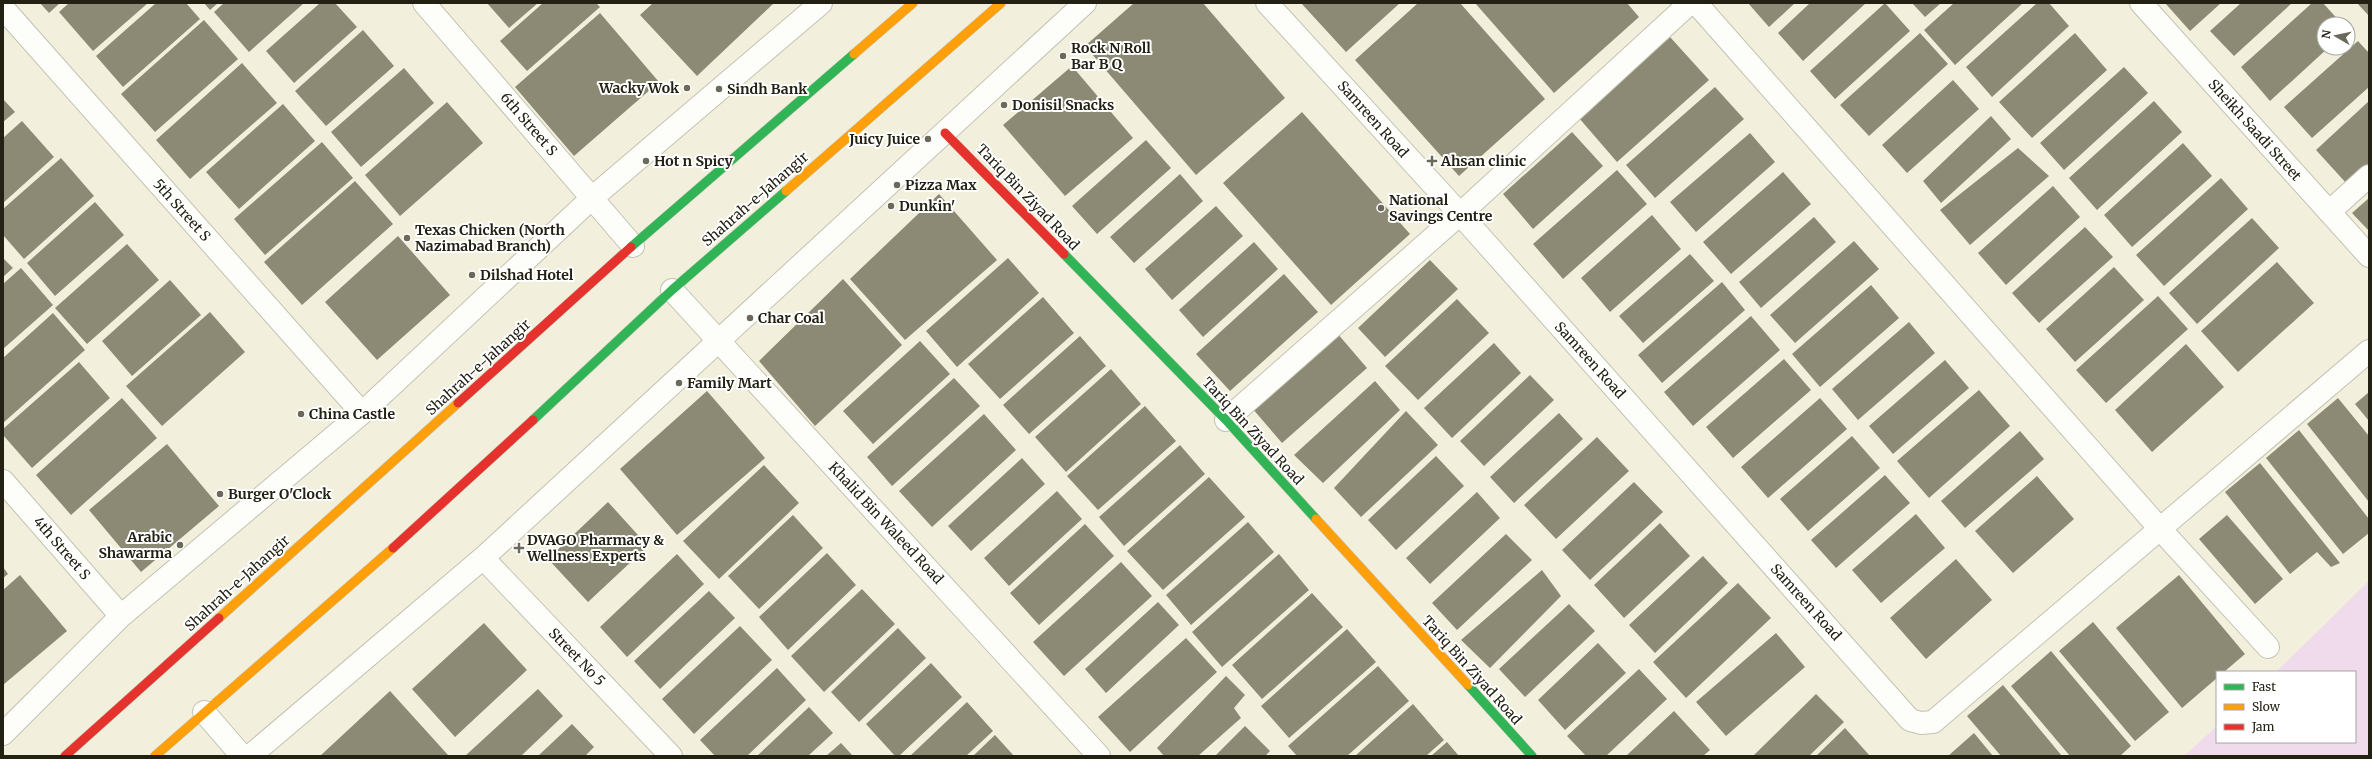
<svg xmlns="http://www.w3.org/2000/svg" width="2372" height="759" font-family="Merriweather,serif">
<rect width="100%" height="100%" fill="#f2f0dc"/>
<path fill="#f0dbed" d="M 2369,581 L 2369,756 L 2184,756 L 2217,726 L 2217,742 L 2355,742 L 2355,672 L 2276,672 Z"/>
<path fill="#8c8a75" d="M 40,3 L 60,3 L 49,13 Z
M 69,3 L 148,3 L 93,51 L 59,12 Z
M 156,3 L 186,3 L 200,19 L 123,87 L 96,56 Z
M 204,3 L 218,3 L 210,10 Z
M 224,3 L 304,3 L 249,52 L 214,12 Z
M 320,3 L 335,3 L 357,27 L 294,83 L 266,51 Z
M 487,3 L 538,3 L 509,28 Z
M 543,3 L 596,3 L 600,7 L 527,71 L 500,41 Z
M 653,3 L 774,3 L 697,76 L 640,15 Z
M 1134,3 L 1203,3 L 1285,98 L 1196,175 L 1085,46 Z
M 1301,3 L 1400,3 L 1346,52 Z
M 1418,3 L 1460,3 L 1545,99 L 1459,176 L 1355,60 Z
M 1475,3 L 1627,3 L 1639,17 L 1554,93 Z
M 1748,3 L 1795,3 L 1769,27 Z
M 1810,3 L 1866,3 L 1803,61 L 1778,33 Z
M 1885,3 L 1910,31 L 1835,99 L 1810,71 Z
M 1912,3 L 1941,3 L 1925,17 Z
M 1954,3 L 2023,3 L 1955,65 L 1924,30 Z
M 2037,3 L 2049,3 L 2069,26 L 1992,97 L 1966,67 Z
M 2165,3 L 2221,3 L 2190,31 Z
M 2241,3 L 2292,3 L 2234,56 L 2210,31 Z
M 2312,3 L 2323,3 L 2342,24 L 2324,24 L 2324,48 L 2328,48 L 2270,101 L 2241,67 Z
M 2357,3 L 2369,3 L 2369,16 Z
M 600,13 L 659,82 L 574,156 L 515,87 Z
M 204,20 L 238,59 L 155,132 L 121,94 Z
M 363,30 L 394,66 L 326,126 L 295,91 Z
M 1920,33 L 1948,64 L 1869,136 L 1840,105 Z
M 2075,33 L 2107,70 L 2032,138 L 1999,102 Z
M 1670,37 L 1709,80 L 1617,162 L 1579,118 Z
M 2358,41 L 2369,53 L 2369,87 L 2312,138 L 2284,107 Z
M 242,63 L 277,103 L 190,179 L 156,140 Z
M 1072,66 L 1133,138 L 1065,196 L 1003,125 Z
M 2124,67 L 2148,93 L 2064,170 L 2040,143 Z
M 404,68 L 434,103 L 361,167 L 331,132 Z
M 1953,80 L 1979,109 L 1907,173 L 1882,145 Z
M 1715,87 L 1744,119 L 1655,198 L 1626,165 Z
M 3,99 L 15,112 L 3,122 Z
M 2154,101 L 2182,132 L 2097,210 L 2069,178 Z
M 2369,101 L 2369,163 L 2347,184 L 2316,150 Z
M 447,102 L 483,143 L 400,216 L 365,175 Z
M 283,104 L 315,141 L 239,209 L 206,172 Z
M 1302,112 L 1410,234 L 1331,305 L 1223,183 Z
M 1991,116 L 2011,139 L 1941,203 L 1923,181 Z
M 22,121 L 54,157 L 3,203 L 3,138 Z
M 1572,132 L 1603,166 L 1533,229 L 1503,194 Z
M 1750,133 L 1775,162 L 1696,232 L 1670,202 Z
M 1146,140 L 1171,168 L 1097,234 L 1072,206 Z
M 322,142 L 353,178 L 265,255 L 234,219 Z
M 2183,143 L 2212,176 L 2132,247 L 2104,215 Z
M 2018,148 L 2049,176 L 1970,245 L 1940,210 Z
M 61,158 L 94,196 L 24,259 L 3,235 L 3,209 Z
M 1617,170 L 1647,204 L 1563,279 L 1533,244 Z
M 1783,172 L 1811,204 L 1731,274 L 1703,242 Z
M 1180,174 L 1203,201 L 1134,263 L 1110,237 Z
M 2221,178 L 2248,209 L 2164,286 L 2136,255 Z
M 355,181 L 393,224 L 302,305 L 264,262 Z
M 2053,186 L 2080,217 L 2006,285 L 1978,253 Z
M 939,194 L 997,260 L 905,340 L 850,279 Z
M 2369,198 L 2369,231 L 2352,213 Z
M 95,202 L 124,235 L 55,296 L 27,263 Z
M 1216,206 L 1243,236 L 1172,300 L 1145,269 Z
M 1652,215 L 1681,249 L 1610,312 L 1581,278 Z
M 1814,217 L 1836,242 L 1761,308 L 1739,282 Z
M 2252,218 L 2279,248 L 2197,324 L 2169,293 Z
M 2085,227 L 2113,257 L 2039,323 L 2012,293 Z
M 398,236 L 450,295 L 377,360 L 325,302 Z
M 1854,241 L 1879,269 L 1795,343 L 1770,315 Z
M 1254,242 L 1278,269 L 1203,337 L 1179,310 Z
M 127,244 L 159,280 L 87,344 L 55,308 Z
M 1690,254 L 1714,281 L 1643,343 L 1619,316 Z
M 3,258 L 13,268 L 3,277 Z
M 1008,258 L 1039,293 L 957,367 L 926,331 Z
M 1430,260 L 1458,289 L 1385,357 L 1358,328 Z
M 2277,262 L 2314,303 L 2238,372 L 2201,331 Z
M 2114,267 L 2144,300 L 2075,362 L 2046,329 Z
M 21,268 L 53,305 L 3,349 L 3,284 Z
M 1284,274 L 1318,312 L 1230,391 L 1196,354 Z
M 843,279 L 902,345 L 815,426 L 759,361 Z
M 170,280 L 201,315 L 132,376 L 102,341 Z
M 1722,282 L 1745,310 L 1662,383 L 1638,355 Z
M 1871,285 L 1899,318 L 1820,387 L 1792,354 Z
M 2158,296 L 2188,329 L 2106,403 L 2076,370 Z
M 1043,297 L 1074,333 L 1000,399 L 968,364 Z
M 1457,299 L 1489,333 L 1418,400 L 1385,366 Z
M 210,312 L 245,352 L 162,426 L 126,386 Z
M 53,313 L 85,350 L 3,423 L 3,358 Z
M 1751,316 L 1780,350 L 1693,426 L 1664,392 Z
M 1909,322 L 1935,353 L 1858,420 L 1832,389 Z
M 1337,333 L 1367,368 L 1282,443 L 1252,408 Z
M 1080,336 L 1106,366 L 1029,434 L 1003,405 Z
M 920,341 L 950,374 L 873,444 L 843,411 Z
M 1494,343 L 1521,373 L 1452,438 L 1424,408 Z
M 2186,344 L 2224,387 L 2152,452 L 2115,410 Z
M 1784,359 L 1811,390 L 1733,458 L 1706,427 Z
M 1945,360 L 1969,388 L 1893,454 L 1869,426 Z
M 79,362 L 110,398 L 32,468 L 3,435 L 3,429 Z
M 1111,369 L 1141,404 L 1066,472 L 1035,437 Z
M 1530,375 L 1554,400 L 1484,466 L 1460,441 Z
M 954,378 L 980,406 L 892,486 L 867,457 Z
M 1375,381 L 1400,410 L 1323,483 L 1294,455 Z
M 1979,390 L 2010,426 L 1929,498 L 1897,461 Z
M 707,391 L 765,458 L 677,535 L 620,469 Z
M 2369,392 L 2369,421 L 2355,404 Z
M 122,398 L 157,438 L 71,515 L 36,475 Z
M 1820,398 L 1847,429 L 1768,498 L 1741,467 Z
M 2338,398 L 2369,436 L 2369,502 L 2307,424 Z
M 1145,406 L 1176,441 L 1098,510 L 1067,476 Z
M 1406,411 L 1438,445 L 1361,517 L 1334,488 Z
M 1559,413 L 1583,439 L 1514,503 L 1490,477 Z
M 984,414 L 1016,450 L 932,527 L 899,491 Z
M 2299,430 L 2369,519 L 2369,533 L 2343,554 L 2266,458 Z
M 2020,431 L 2044,459 L 1965,528 L 1941,501 Z
M 1852,436 L 1880,468 L 1808,531 L 1780,499 Z
M 1597,437 L 1629,471 L 1556,539 L 1524,505 Z
M 167,444 L 219,506 L 141,572 L 89,510 Z
M 1180,445 L 1205,474 L 1124,546 L 1099,517 Z
M 1436,456 L 1464,486 L 1396,550 L 1368,520 Z
M 1022,458 L 1045,484 L 971,551 L 948,526 Z
M 2260,463 L 2340,563 L 2331,567 L 2317,552 L 2290,574 L 2225,492 Z
M 764,465 L 799,503 L 719,579 L 683,541 Z
M 1885,475 L 1910,503 L 1836,568 L 1811,540 Z
M 2037,476 L 2074,519 L 2013,573 L 1975,531 Z
M 1209,477 L 1245,517 L 1163,590 L 1127,551 Z
M 1634,482 L 1663,512 L 1590,580 L 1562,550 Z
M 1057,491 L 1082,519 L 1009,586 L 984,558 Z
M 1477,492 L 1500,518 L 1430,584 L 1406,558 Z
M 608,502 L 648,546 L 588,602 L 548,559 Z
M 1916,514 L 1945,548 L 1881,603 L 1852,570 Z
M 793,515 L 823,548 L 759,609 L 728,576 Z
M 2227,515 L 2283,579 L 2255,604 L 2199,539 Z
M 1248,522 L 1274,552 L 1191,625 L 1166,595 Z
M 1660,523 L 1690,556 L 1624,618 L 1594,585 Z
M 1085,524 L 1114,556 L 1039,625 L 1010,593 Z
M 1506,534 L 1532,560 L 1457,630 L 1432,603 Z
M 827,553 L 856,585 L 788,650 L 759,617 Z
M 677,554 L 704,584 L 627,657 L 600,627 Z
M 1279,554 L 1309,590 L 1222,667 L 1192,632 Z
M 1703,556 L 1728,583 L 1655,653 L 1629,625 Z
M 1956,559 L 1992,600 L 1926,659 L 1890,618 Z
M 1121,562 L 1152,596 L 1064,676 L 1033,642 Z
M 3,567 L 8,574 L 3,578 Z
M 1542,570 L 1561,596 L 1490,668 L 1461,640 Z
M 20,575 L 67,631 L 3,685 L 3,590 Z
M 2179,575 L 2245,654 L 2224,672 L 2217,672 L 2217,678 L 2182,708 L 2116,628 Z
M 1738,583 L 1771,618 L 1686,698 L 1653,662 Z
M 862,589 L 895,624 L 824,692 L 791,656 Z
M 709,591 L 735,618 L 660,689 L 634,661 Z
M 1312,593 L 1343,627 L 1262,699 L 1232,665 Z
M 1158,602 L 1179,625 L 1106,693 L 1085,669 Z
M 1569,604 L 1595,631 L 1525,697 L 1499,669 Z
M 2093,622 L 2169,712 L 2135,741 L 2059,651 Z
M 484,623 L 527,670 L 455,737 L 412,689 Z
M 740,626 L 772,660 L 694,734 L 662,699 Z
M 898,628 L 926,658 L 859,722 L 831,692 Z
M 1347,629 L 1376,662 L 1289,738 L 1261,706 Z
M 1776,633 L 1805,667 L 1726,736 L 1696,702 Z
M 1186,638 L 1217,672 L 1130,752 L 1098,717 Z
M 1598,643 L 1626,673 L 1565,730 L 1538,700 Z
M 2051,651 L 2131,746 L 2120,756 L 2070,756 L 2011,686 Z
M 931,663 L 962,697 L 899,756 L 895,756 L 866,724 Z
M 1378,666 L 1409,701 L 1347,756 L 1297,756 L 1288,746 Z
M 777,668 L 806,700 L 747,756 L 715,756 L 700,740 Z
M 1639,669 L 1667,699 L 1606,756 L 1586,756 L 1567,736 Z
M 1226,676 L 1245,695 L 1234,708 L 1241,718 L 1198,756 L 1164,756 L 1157,748 Z
M 2003,685 L 2062,756 L 2001,756 L 1967,716 Z
M 538,689 L 563,716 L 521,756 L 465,756 Z
M 390,691 L 448,755 L 320,756 Z
M 1816,694 L 1844,722 L 1809,756 L 1753,756 Z
M 967,702 L 993,731 L 966,756 L 910,756 Z
M 1413,704 L 1444,740 L 1426,756 L 1355,756 Z
M 809,707 L 833,733 L 808,756 L 757,756 Z
M 1674,711 L 1710,750 L 1703,756 L 1626,756 Z
M 572,724 L 594,747 L 585,756 L 538,756 Z
M 1245,726 L 1270,751 L 1265,756 L 1215,756 Z
M 1845,728 L 1870,756 L 1816,756 Z
M 1974,733 L 1993,756 L 1948,756 Z
M 995,735 L 1014,756 L 973,756 Z
M 1447,742 L 1459,756 L 1431,756 Z
M 841,743 L 853,756 L 826,756 Z"/>
<g fill="none" stroke-linecap="round" stroke-linejoin="round">
<defs>
<path id="street" d="M 424,3 L 633,246
M 1267,3 L 1460,214 L 1910,720 L 1921,723 L 1933,722 L 2369,351
M 1696,3 L 2161,530 L 2268,647
M 2141,3 L 2369,256
M 3,8 L 362,413
M 2329,212 L 2369,176
M 672,290 L 1099,756
M 1226,420 L 1460,214 L 1690,3
M 3,481 L 121,616
M 483,558 L 671,756
M 204,712 L 242,756
M 3,734 L 121,616 L 362,413 L 592,198 L 821,3
M 250,756 L 483,558 L 1085,3"/>
<path id="fast" d="M 631,247 L 854,54
M 1064,254 L 1226,420 L 1316,519
M 533,420 L 672,290 L 786,191
M 1468,685 L 1532,756"/>
<path id="slow" d="M 854,54 L 913,3
M 786,191 L 1001,3
M 1316,519 L 1468,685
M 219,618 L 458,403
M 155,756 L 393,548"/>
<path id="jam" d="M 945,133 L 1064,254
M 458,403 L 631,247
M 393,548 L 533,420
M 65,756 L 219,618"/>
</defs>
<use href="#street" stroke="#c3c2b2" stroke-width="24"/>
<use href="#fast" stroke="#c3c2b2" stroke-width="10"/>
<use href="#slow" stroke="#c3c2b2" stroke-width="10"/>
<use href="#jam" stroke="#c3c2b2" stroke-width="10"/>
<use href="#street" stroke="#fdfdfa" stroke-width="22"/>
<use href="#fast" stroke="#30b455" stroke-width="9"/>
<use href="#slow" stroke="#ff9f0a" stroke-width="9"/>
<use href="#jam" stroke="#e5322d" stroke-width="9"/>
</g>
<g fill="#6b6959" stroke="#fff" stroke-width="1.5">
<circle cx="1063" cy="56" r="4"/>
<circle cx="687" cy="88" r="4"/>
<circle cx="719" cy="89" r="4"/>
<circle cx="1004" cy="105" r="4"/>
<circle cx="928" cy="139" r="4"/>
<circle cx="646" cy="161" r="4"/>
<path d="M1430 155h4v4h4v4h-4v4h-4v-4h-4v-4h4z"/>
<circle cx="897" cy="185" r="4"/>
<circle cx="891" cy="206" r="4"/>
<circle cx="1381" cy="208" r="4"/>
<circle cx="407" cy="238" r="4"/>
<circle cx="472" cy="275" r="4"/>
<circle cx="750" cy="318" r="4"/>
<circle cx="679" cy="383" r="4"/>
<circle cx="301" cy="414" r="4"/>
<circle cx="220" cy="494" r="4"/>
<circle cx="180" cy="545" r="4"/>
<path d="M517 542h4v4h4v4h-4v4h-4v-4h-4v-4h4z"/>
</g>
<g text-anchor="middle" stroke-width="4" stroke-linejoin="round" paint-order="stroke">
<g font-size="14" font-weight="bold" fill="#222113" stroke="#fff" text-anchor="start">
<text x="1071" y="53">Rock N Roll<tspan x="1071" dy="16">Bar B Q</tspan></text>
<text x="679" y="93" text-anchor="end">Wacky Wok</text>
<text x="727" y="94">Sindh Bank</text>
<text x="1012" y="110">Donisil Snacks</text>
<text x="920" y="144" text-anchor="end">Juicy Juice</text>
<text x="654" y="166">Hot n Spicy</text>
<text x="1441" y="166">Ahsan clinic</text>
<text x="905" y="190">Pizza Max</text>
<text x="1389" y="205">National<tspan x="1389" dy="16">Savings Centre</tspan></text>
<text x="899" y="211">Dunkin'</text>
<text x="415" y="235">Texas Chicken (North<tspan x="415" dy="16">Nazimabad Branch)</tspan></text>
<text x="480" y="280">Dilshad Hotel</text>
<text x="758" y="323">Char Coal</text>
<text x="687" y="388">Family Mart</text>
<text x="309" y="419">China Castle</text>
<text x="228" y="499">Burger O'Clock</text>
<text x="172" y="542" text-anchor="end">Arabic<tspan x="172" dy="16">Shawarma</tspan></text>
<text x="527" y="545">DVAGO Pharmacy &amp;<tspan x="527" dy="16">Wellness Experts</tspan></text>
</g>
<g font-size="14" fill="#222113" stroke="#fff">
<text transform="translate(1373 119) rotate(48)" y="5">Samreen Road</text>
<text transform="translate(529 124) rotate(49)" y="5">6th Street S</text>
<text transform="translate(2255 130) rotate(48)" y="5">Sheikh Saadi Street</text>
<text transform="translate(1028 197) rotate(46)" y="5">Tariq Bin Ziyad Road</text>
<text transform="translate(755 199) rotate(-41)" y="5">Shahrah-e-Jahangir</text>
<text transform="translate(182 210) rotate(48)" y="5">5th Street S</text>
<text transform="translate(1590 360) rotate(48)" y="5">Samreen Road</text>
<text transform="translate(478 367) rotate(-42)" y="5">Shahrah-e-Jahangir</text>
<text transform="translate(1253 431) rotate(47)" y="5">Tariq Bin Ziyad Road</text>
<text transform="translate(886 523) rotate(47)" y="5">Khalid Bin Waleed Road</text>
<text transform="translate(62 548) rotate(49)" y="5">4th Street S</text>
<text transform="translate(237 583) rotate(-42)" y="5">Shahrah-e-Jahangir</text>
<text transform="translate(1806 602) rotate(48)" y="5">Samreen Road</text>
<text transform="translate(577 657) rotate(46)" y="5">Street No 5</text>
<text transform="translate(1472 670) rotate(48)" y="5">Tariq Bin Ziyad Road</text>
</g>
</g>
<rect width="2372" height="759" fill="none" stroke="#222113" stroke-width="8"/>
<rect x="2216" y="671" width="140" height="72" fill="#ffffff" stroke="#a7a6a1"/>
<rect x="2224" y="684" width="20" height="6" fill="#30b455" stroke="#a7a6a1"/>
<text x="2252" y="691" font-size="12" fill="#222113">Fast</text>
<rect x="2224" y="704" width="20" height="6" fill="#ff9f0a" stroke="#a7a6a1"/>
<text x="2252" y="711" font-size="12" fill="#222113">Slow</text>
<rect x="2224" y="724" width="20" height="6" fill="#e5322d" stroke="#a7a6a1"/>
<text x="2252" y="731" font-size="12" fill="#222113">Jam</text>
<g transform="translate(2336 36) rotate(279)"><circle r="19" fill="#ffffff" stroke="#a7a6a1"/>
<path d="M0-3L7 15L0 10L-7 15Z" fill="#6b6959"/>
<text y="-6" font-size="11" font-weight="bold" text-anchor="middle" fill="#222113">N</text>
</g>
</svg>
